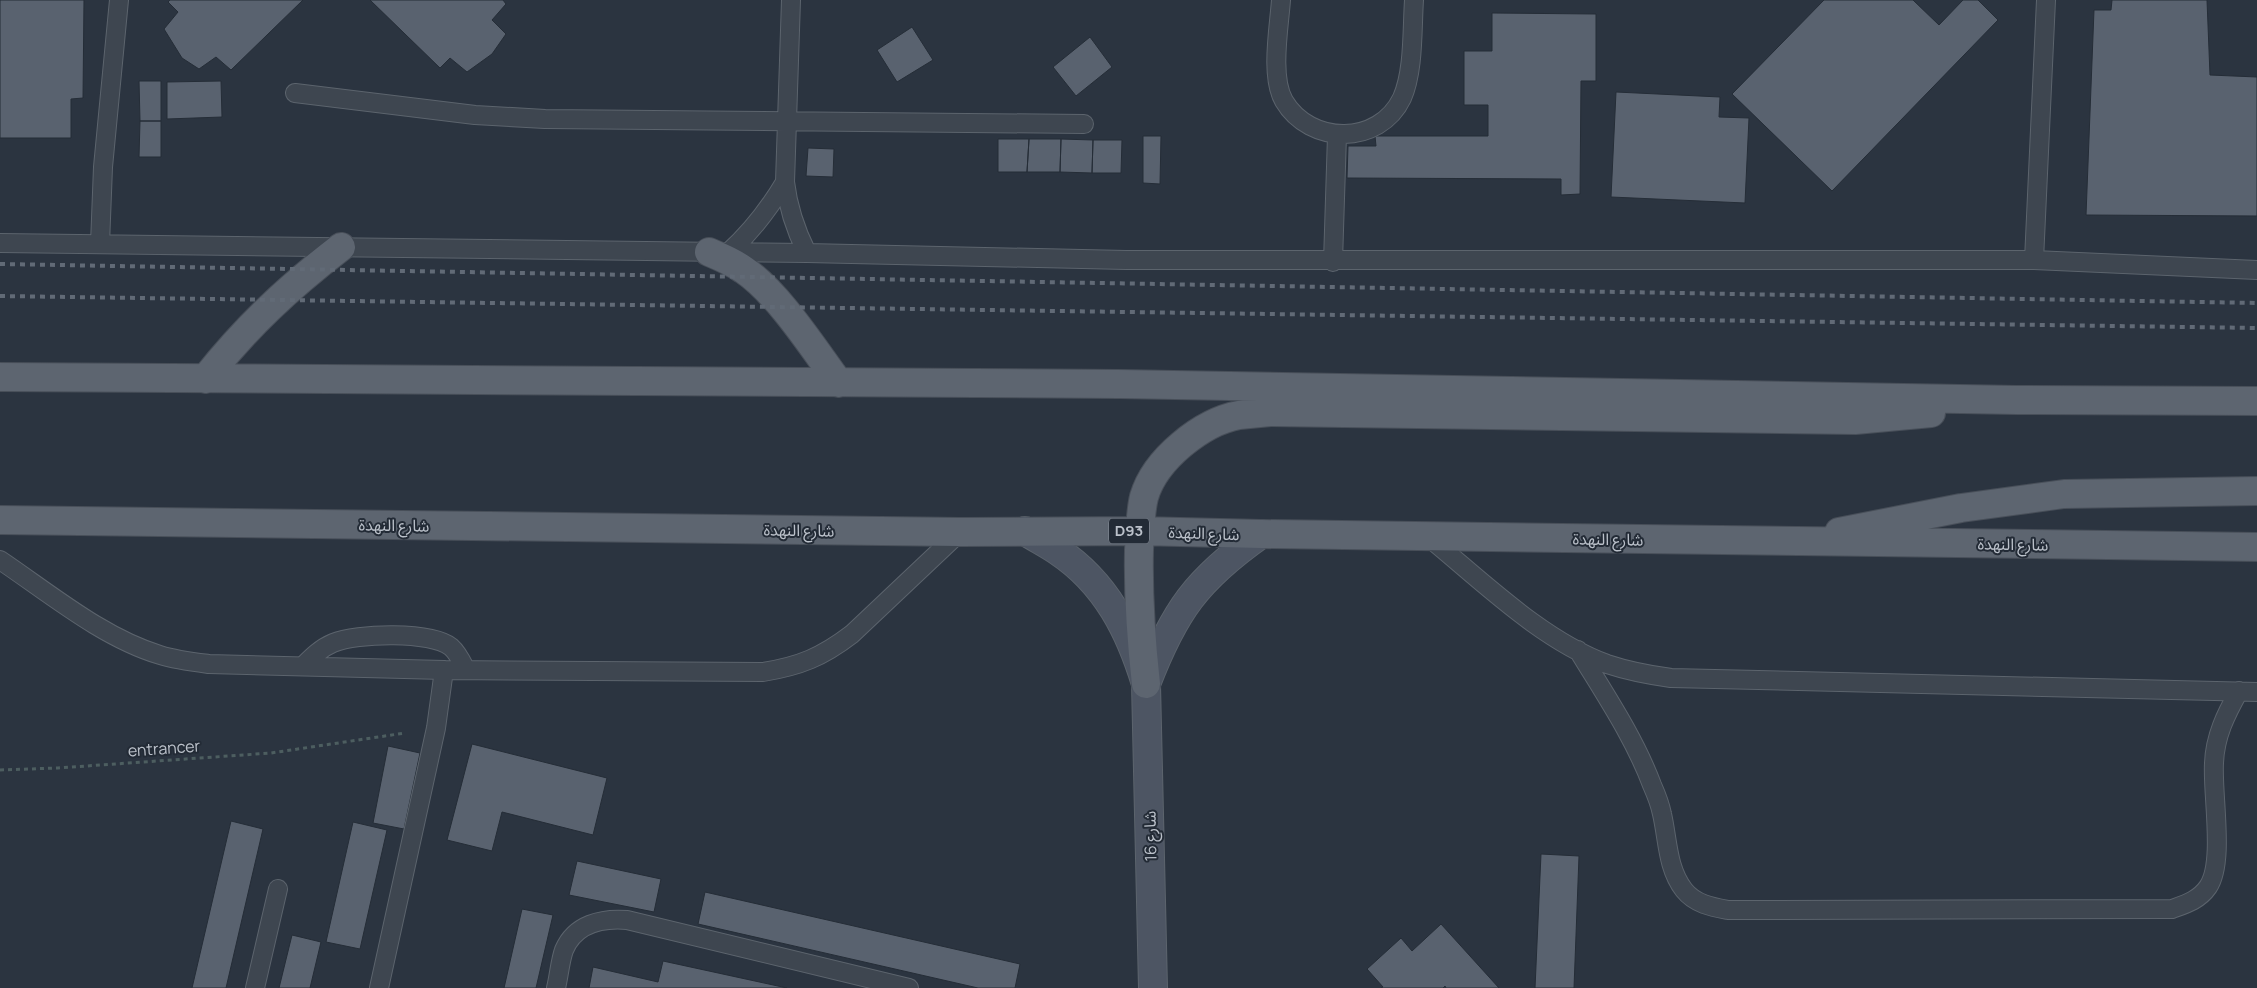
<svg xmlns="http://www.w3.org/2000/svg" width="2257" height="988" font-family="Manrope,'Noto Sans Arabic',sans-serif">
<rect width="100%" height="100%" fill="#2b3440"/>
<path fill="#59626f" stroke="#252d37" d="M 0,0 L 84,0 L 83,98 L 71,99 L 71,138 L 0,138 Z
M 170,0 L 303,0 L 231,70 L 216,57 L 199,69 L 182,58 L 164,29 L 178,12 L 168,2 Z
M 370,0 L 503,0 L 506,4 L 492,20 L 506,34 L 492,54 L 467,72 L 450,58 L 440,68 Z
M 1824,0 L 1913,0 L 1939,25 L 1963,0 L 1978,0 L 1998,20 L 1832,191 L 1732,94 Z
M 2112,0 L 2207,0 L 2210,75 L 2257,77 L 2257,216 L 2086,215 L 2094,10 L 2111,10 Z
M 1492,13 L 1596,14 L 1596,81 L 1581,81 L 1580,194 L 1561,195 L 1561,179 L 1347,178 L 1348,146 L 1376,146 L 1375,136 L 1488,136 L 1488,105 L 1464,105 L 1464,51 L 1492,51 Z
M 912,27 L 933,60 L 897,82 L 877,50 Z
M 1090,37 L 1112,67 L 1076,96 L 1053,67 Z
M 139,81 L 161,81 L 161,121 L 140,121 Z
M 221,81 L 222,117 L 167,119 L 167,82 Z
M 1616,92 L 1720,97 L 1719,117 L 1749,118 L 1745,203 L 1611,197 Z
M 140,121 L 161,121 L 161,157 L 139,157 Z
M 1143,136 L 1161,136 L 1160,184 L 1143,183 Z
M 998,139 L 1029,139 L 1027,172 L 998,172 Z
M 1029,139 L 1061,139 L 1060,172 L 1027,172 Z
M 1061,139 L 1093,140 L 1092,173 L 1060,172 Z
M 1093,140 L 1122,140 L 1121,173 L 1092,173 Z
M 808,148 L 834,149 L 833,177 L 806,176 Z
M 472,744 L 607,778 L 593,835 L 502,812 L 492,851 L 447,840 Z
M 388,746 L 420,753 L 404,829 L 373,823 Z
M 231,821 L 263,829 L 226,988 L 192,988 Z
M 353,822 L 387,830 L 360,949 L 326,942 Z
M 1541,854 L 1579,856 L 1574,988 L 1535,988 Z
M 577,861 L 661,879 L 654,912 L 569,895 Z
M 705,892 L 1020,964 L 1015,988 L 978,988 L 698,924 Z
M 522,909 L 553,915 L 536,988 L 504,988 Z
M 1441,924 L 1499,988 L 1446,988 L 1445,986 L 1443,988 L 1381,988 L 1383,987 L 1367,969 L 1401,938 L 1412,951 Z
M 292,935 L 321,942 L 310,988 L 279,988 Z
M 663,961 L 787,988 L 589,988 L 593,967 L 658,982 Z"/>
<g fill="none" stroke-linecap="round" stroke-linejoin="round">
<defs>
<path id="lane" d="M 791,0 L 785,182 C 788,208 795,229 807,253
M 1281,0 C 1279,28 1270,77 1284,101 C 1310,145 1379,146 1402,98 C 1414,71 1412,29 1414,0
M 295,93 L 475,115 L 545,119 L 1084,124
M 0,243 L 807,253 L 1126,260 L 2034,260 L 2257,270
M 100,244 L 103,167 L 119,0
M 729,252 C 752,231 769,209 785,182
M 2034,260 L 2046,0
M 1333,262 L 1337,135
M 1427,536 C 1481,580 1541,640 1607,664 C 1628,671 1649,675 1671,678 L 2257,692
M 0,560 C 49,593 103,638 160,655 C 176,660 193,662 209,664 L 444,670 L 763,672 C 800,666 822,657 852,634 L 960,532
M 1578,650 C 1604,693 1634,737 1652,785 C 1656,794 1660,804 1662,814 C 1668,840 1667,868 1684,890 C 1695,904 1712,907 1728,910 L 2172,909 C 2186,904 2199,900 2208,887 C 2225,862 2212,795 2214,763 C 2215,736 2226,714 2239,691
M 303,666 C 312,657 321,648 333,643 C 357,633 431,631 451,647 C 458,653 462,662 466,670
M 255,988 L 278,889
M 379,988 L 436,728 L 444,670
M 556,988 C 559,976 560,961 564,950 C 575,924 602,918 627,920 L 909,988"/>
<path id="secondary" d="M 1025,531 C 1036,538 1048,544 1058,551 C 1106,583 1130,631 1146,684 L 1153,988
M 1146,684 C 1174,611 1197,579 1261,534"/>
<path id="primary" d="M 709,252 C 721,257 733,262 744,270 C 779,294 813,348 839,383
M 0,377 L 1119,384 L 2017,400 L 2257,401
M 205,379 C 247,326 288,288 341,247
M 0,520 L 960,532 L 1140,531 L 1261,534 L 2257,547
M 1839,532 L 1961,508 L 2064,494 L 2257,491
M 1146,684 C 1141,639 1138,595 1139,550 C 1140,533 1140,513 1144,497 C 1155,459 1202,422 1239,415 C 1249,414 1260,413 1270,412 L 1855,420 L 1931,413"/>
</defs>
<use href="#lane" stroke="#5c646d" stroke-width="20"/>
<use href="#secondary" stroke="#5c646d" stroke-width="30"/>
<use href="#primary" stroke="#484f59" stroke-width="30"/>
<path stroke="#4d5e60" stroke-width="3" stroke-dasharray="4 4" stroke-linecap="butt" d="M 0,770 L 58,768 L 271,753 L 405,733"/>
<use href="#lane" stroke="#3e4650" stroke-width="18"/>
<use href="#secondary" stroke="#4d5563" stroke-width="28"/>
<use href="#primary" stroke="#5d6570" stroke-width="28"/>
<path stroke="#616a76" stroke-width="4" stroke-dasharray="5 5" stroke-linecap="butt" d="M 0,264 L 2257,303
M 0,296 L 2257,328"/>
</g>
<g text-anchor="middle" stroke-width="4" stroke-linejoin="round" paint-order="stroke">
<rect fill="#232b36" stroke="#8d949e" stroke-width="1" x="1109" y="518.5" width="40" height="25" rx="4"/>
<g font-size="15" font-weight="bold" fill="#bbc1ca">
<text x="1129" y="536">D93</text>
</g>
<g font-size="16" fill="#bbc1ca" stroke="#232b36">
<text transform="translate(394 525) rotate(1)" y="6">شارع النهدة</text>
<text transform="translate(799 530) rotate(1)" y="6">شارع النهدة</text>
<text transform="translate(1204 533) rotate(2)" y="6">شارع النهدة</text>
<text transform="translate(1608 539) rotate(1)" y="6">شارع النهدة</text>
<text transform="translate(2013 544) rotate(1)" y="6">شارع النهدة</text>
<text transform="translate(164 748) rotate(-4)" y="6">entrancer</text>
<text transform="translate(1150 836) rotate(-91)" y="6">شارع 16</text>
</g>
</g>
</svg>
